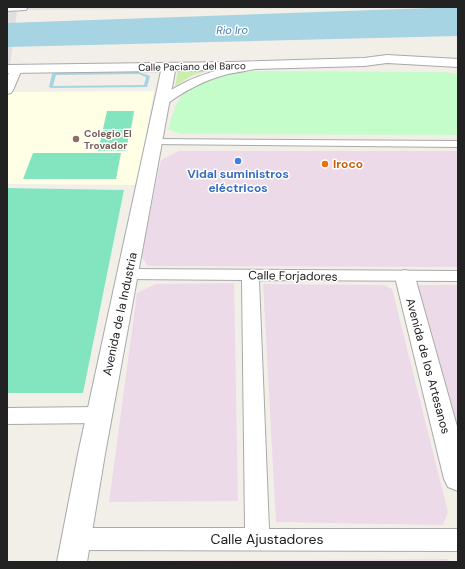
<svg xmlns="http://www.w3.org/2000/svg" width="465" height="569" font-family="'DM Sans',sans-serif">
<rect width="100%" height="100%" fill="#f2efe9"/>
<path fill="#e0dfdf" d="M 7,7 L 458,7 L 17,10 L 9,73 L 7,78 Z"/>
<path fill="#ecdae8" d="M 179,151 L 458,151 L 458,267 L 148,266 L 141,256 L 161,160 Z
M 234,283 L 238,501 L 109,502 L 137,293 L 156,284 Z
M 263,284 L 384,285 L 392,289 L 448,512 L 443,525 L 276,522 Z
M 418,285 L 458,285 L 458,428 Z
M 448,559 L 450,562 L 113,562 L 115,561 Z"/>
<path fill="#ffffe5" d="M 154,91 L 137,185 L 7,184 L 8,92 Z"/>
<path fill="#cceead" d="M 178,69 L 215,69 L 193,75 L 175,86 Z"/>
<path fill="#c5fdca" d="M 252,71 L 443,72 L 458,74 L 458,135 L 181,134 L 168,129 C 172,118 174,106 181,97 C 196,78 230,73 252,71 Z"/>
<path fill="#83e5c0" d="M 107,111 L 134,111 L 131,129 L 103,129 Z
M 103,130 L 130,130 L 126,151 L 98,151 Z
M 33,153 L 121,153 L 116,179 L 23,179 Z
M 7,188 L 124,190 L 83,393 L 7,393 Z"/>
<path fill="#a7d4e2" d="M 458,7 L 458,36 L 7,47 L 7,23 Z"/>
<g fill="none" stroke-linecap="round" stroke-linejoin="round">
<path fill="#a7d4e2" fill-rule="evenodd" d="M 139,72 L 150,76 L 147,87 L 51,88 L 49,87 L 52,74 L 54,73 ZM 139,74 L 146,77 L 144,85 L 53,86 L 56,75 Z"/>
<defs>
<path id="pedestrian" d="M 154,139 L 458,141 L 458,147 L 151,144 L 149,142 Z"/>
<path id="minor" d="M 255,63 L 261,66 L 259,68 C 249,71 238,72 228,74 C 204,80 184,91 164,106 L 156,106 L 154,103 C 158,97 165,93 171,90 C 197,74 225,67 255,63 Z
M 16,66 L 22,69 L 13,90 L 11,93 L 7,94 L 7,77 L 12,67 Z
M 128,269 L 458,271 L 458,281 L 259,280 L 269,529 L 458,529 L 458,551 L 76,550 L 68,547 L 64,539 L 68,531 L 76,528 L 245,528 L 242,280 L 128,279 L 122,278 L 120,274 L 122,270 Z
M 99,407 L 106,409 L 109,415 L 106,421 L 99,423 L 7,424 L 7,408 Z"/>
<path id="tertiary" d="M 7,7 L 28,7 L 26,10 L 7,11 Z
M 387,55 L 458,59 L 458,67 L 387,63 L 364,66 L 175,71 L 105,454 L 87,562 L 57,562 L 78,454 L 161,71 L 7,73 L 7,65 L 230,62 L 364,58 Z
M 405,270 L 412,272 L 415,277 L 458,430 L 458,491 L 448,487 L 444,479 L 395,277 L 398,272 Z"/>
</defs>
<use href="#pedestrian" stroke="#a9a9a9" stroke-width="2"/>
<use href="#minor" stroke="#a9a9a9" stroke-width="2"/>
<use href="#tertiary" stroke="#a9a9a9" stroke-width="2"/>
<use href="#pedestrian" fill="#fff" fill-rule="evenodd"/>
<use href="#minor" fill="#fff" fill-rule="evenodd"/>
<use href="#tertiary" fill="#fff" fill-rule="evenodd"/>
</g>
<circle fill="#8d6e63" stroke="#fff" stroke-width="1.5" cx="76" cy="139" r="4"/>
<circle fill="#3f7fe0" stroke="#fff" stroke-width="1.5" cx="238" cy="161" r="4"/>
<circle fill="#e8710a" stroke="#fff" stroke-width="1.5" cx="325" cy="164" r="4"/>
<g text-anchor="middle" stroke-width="3" stroke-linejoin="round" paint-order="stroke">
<g font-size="10" fill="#222" stroke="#fff">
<text transform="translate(192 66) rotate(-1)" y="4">Calle Paciano del Barco</text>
</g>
<g font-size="10" font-weight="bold" fill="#785e54" stroke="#fff" text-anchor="start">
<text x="84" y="137">Colegio El<tspan x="84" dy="12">Trovador</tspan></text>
</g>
<g font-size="11" font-style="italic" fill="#457ab0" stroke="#fff">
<text transform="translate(232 30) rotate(-1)" y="4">Rio Iro</text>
</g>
<g font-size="12" font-weight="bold" fill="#c56008" stroke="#fff" text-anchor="start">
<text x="333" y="168">Iroco</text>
</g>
<g font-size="12" font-weight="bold" fill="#366cbe" stroke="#fff">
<text x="238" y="178">Vidal suministros<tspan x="238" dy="14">eléctricos</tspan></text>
</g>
<g font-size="12" fill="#222" stroke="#fff">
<text transform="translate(293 276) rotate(1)" y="4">Calle Forjadores</text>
<text transform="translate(120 314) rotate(-78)" y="4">Avenida de la Industria</text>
<text transform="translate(428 366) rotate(75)" y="4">Avenida de los Artesanos</text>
</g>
<g font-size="14" fill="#222" stroke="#fff">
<text x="267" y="544">Calle Ajustadores</text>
</g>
</g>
<rect width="465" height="569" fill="none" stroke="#222222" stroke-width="16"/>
</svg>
